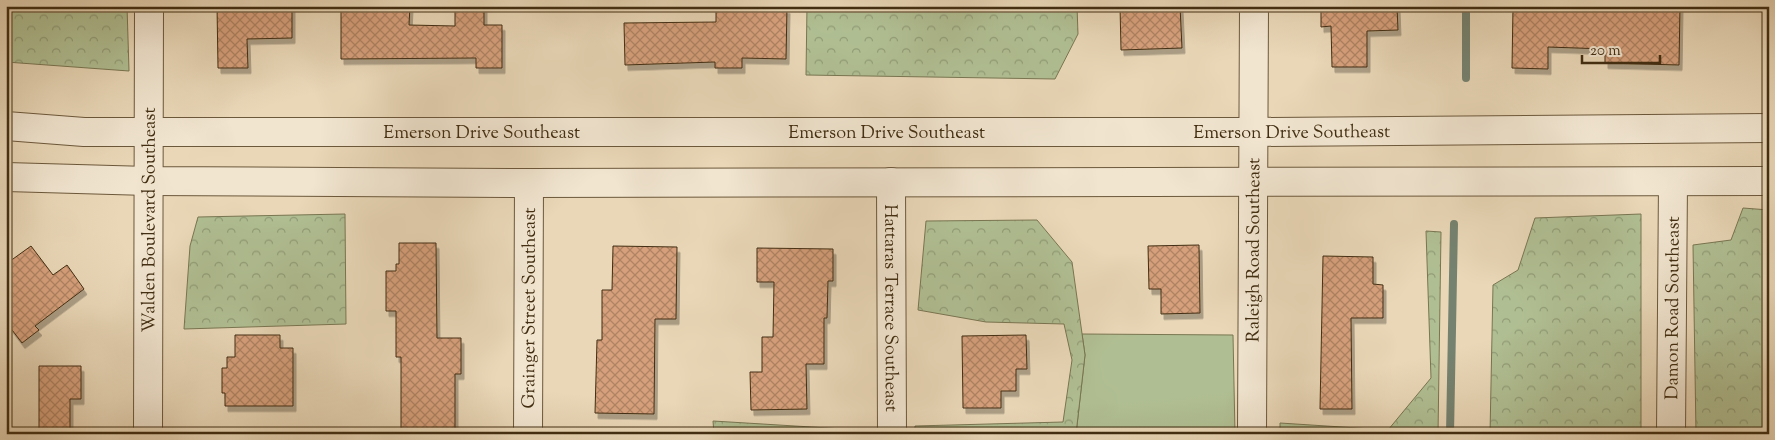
<svg xmlns="http://www.w3.org/2000/svg" width="1775" height="440" font-family="'Sorts Mill Goudy',serif">
<defs>
<pattern id="forest-crowns" width="20" height="18" patternUnits="userSpaceOnUse" patternTransform="scale(1.25)"><rect width="20" height="18" fill="#b0bf93"/><path d="M2 6a3 3 0 1 1 6 0M12 15a3 3 0 1 1 6 0" fill="none" stroke="#919c77"/></pattern>
<pattern id="building-cross-hatch" width="8" height="8" patternUnits="userSpaceOnUse" patternTransform="scale(1.25)"><rect width="8" height="8" fill="#d6a07b"/><path d="M0 0l8 8M0 8l8-8" fill="none" stroke="#af8363"/></pattern>
<filter id="shadow"><feDropShadow dx="3" dy="5.5" stdDeviation="0" flood-color="#0004"/></filter>
</defs>
<rect width="100%" height="100%" fill="#e9d7b7"/>
<filter id="stains"><feTurbulence type="fractalNoise" baseFrequency=".004" numOctaves="4"/><feColorMatrix values="0 0 0 0 .2 0 0 0 0 .09 0 0 0 0 .02 0 0 0 .5 -.17"/></filter>
<radialGradient id="worn" r=".72"><stop offset=".6" stop-color="#630" stop-opacity="0"/><stop offset="1" stop-color="#630" stop-opacity=".3"/></radialGradient>
<path fill="#b0bf93" stroke="#797652" d="M 1082,334 L 1233,335 L 1235,434 L 1076,434 L 1085,355 Z"/>
<path fill="url(#forest-crowns)" stroke="#797652" d="M 6,6 L 127,6 L 129,71 L 6,62 Z
M 807,6 L 1077,6 L 1078,34 L 1055,79 L 806,75 Z
M 1743,208 L 1769,210 L 1769,434 L 1696,434 L 1693,245 L 1731,240 Z
M 345,214 L 346,324 L 184,329 L 190,246 L 198,217 Z
M 1641,214 L 1641,434 L 1490,434 L 1493,285 L 1518,270 L 1535,218 Z
M 1037,220 L 1072,262 L 1085,355 L 1076,434 L 915,434 L 915,426 L 1063,422 L 1072,360 L 1064,324 L 986,322 L 918,310 L 926,221 Z
M 1426,231 L 1441,232 L 1438,434 L 1280,434 L 1280,423 L 1388,430 L 1431,378 Z
M 713,421 L 877,431 L 877,434 L 714,434 Z"/>
<g fill="none" stroke-linecap="round" stroke-linejoin="round">
<path stroke="#758270" stroke-width="8" d="M 1466,78 L 1466,6
M 1450,434 L 1454,224"/>
</g>
<path fill="url(#building-cross-hatch)" stroke="#422e12" filter="url(#shadow)" d="M 217,6 L 292,6 L 292,38 L 247,39 L 248,68 L 218,68 Z
M 341,6 L 410,6 L 409,25 L 455,26 L 455,6 L 484,6 L 484,25 L 502,25 L 502,68 L 476,68 L 476,58 L 341,59 Z
M 1120,6 L 1180,6 L 1182,48 L 1121,50 Z
M 1321,6 L 1397,6 L 1398,30 L 1367,31 L 1367,67 L 1332,67 L 1331,26 L 1321,27 Z
M 1513,6 L 1680,6 L 1679,65 L 1605,63 L 1605,49 L 1548,47 L 1548,69 L 1512,68 Z
M 716,7 L 787,8 L 786,59 L 742,58 L 742,68 L 715,68 L 715,62 L 625,65 L 624,23 L 716,22 Z
M 399,243 L 436,243 L 437,338 L 461,338 L 461,374 L 455,374 L 455,434 L 401,434 L 401,357 L 396,357 L 396,311 L 386,311 L 386,271 L 396,271 L 396,264 L 399,264 Z
M 1199,245 L 1200,313 L 1161,314 L 1161,289 L 1149,289 L 1148,246 Z
M 31,246 L 53,275 L 67,265 L 84,289 L 35,326 L 39,330 L 22,343 L 6,322 L 6,264 Z
M 613,246 L 677,247 L 676,319 L 655,319 L 654,414 L 595,413 L 597,340 L 602,340 L 602,290 L 612,290 Z
M 757,248 L 833,249 L 833,281 L 828,281 L 827,318 L 824,318 L 824,364 L 806,364 L 807,409 L 751,410 L 750,372 L 762,372 L 762,337 L 773,337 L 774,282 L 757,282 Z
M 1323,256 L 1373,257 L 1373,284 L 1383,285 L 1383,318 L 1351,318 L 1352,409 L 1320,409 Z
M 235,335 L 280,335 L 280,348 L 293,348 L 293,406 L 225,406 L 225,393 L 222,393 L 222,368 L 227,368 L 227,357 L 235,357 Z
M 1026,335 L 1027,369 L 1016,369 L 1016,391 L 1001,391 L 1001,408 L 963,408 L 962,336 Z
M 39,366 L 81,366 L 81,399 L 70,399 L 70,433 L 39,433 Z"/>
<g fill="none" stroke-linecap="round" stroke-linejoin="round">
<defs>
<g id="minor">
<path id="s1" d="M 6,126 L 84,132 L 1254,132 L 1769,128"/>
<path d="M 6,177 L 148,181 L 529,183 L 1769,181"/>
<path id="s2" d="M 891,182 L 892,434"/>
<path id="s3" d="M 148,434 L 149,6"/>
<path id="s4" d="M 528,434 L 529,183"/>
<path id="s5" d="M 1252,434 L 1254,6"/>
<path id="s6" d="M 1671,434 L 1673,182"/>
</g>
</defs>
<use href="#minor" stroke="#6c583b" stroke-width="30"/>
<use href="#minor" stroke="#f1e5d0" stroke-width="28"/>
</g>
<g text-anchor="middle" stroke-width="4" stroke-linejoin="round" paint-order="stroke">
<g font-size="18" fill="#422e12" stroke="#f1e5d0">
<text dy="6" stroke="none"><textPath href="#s1" startOffset="476">Emerson Drive Southeast</textPath></text>
<text dy="6" stroke="none"><textPath href="#s1" startOffset="881">Emerson Drive Southeast</textPath></text>
<text dy="6" stroke="none"><textPath href="#s1" startOffset="1286">Emerson Drive Southeast</textPath></text>
<text dy="6" stroke="none"><textPath href="#s3" startOffset="214">Walden Boulevard Southeast</textPath></text>
<text dy="6" stroke="none"><textPath href="#s5" startOffset="184">Raleigh Road Southeast</textPath></text>
<text dy="6" stroke="none"><textPath href="#s4" startOffset="126">Grainger Street Southeast</textPath></text>
<text dy="6" stroke="none"><textPath href="#s2" startOffset="126">Hattaras Terrace Southeast</textPath></text>
<text dy="6" stroke="none"><textPath href="#s6" startOffset="126">Damon Road Southeast</textPath></text>
</g>
</g>
<rect width="1775" height="440" fill="none" stroke="#e9d7b7" stroke-width="25"/>
<rect x="8" y="8" width="1760" height="425" fill="none" stroke="#422e12" stroke-width="2.5"/>
<rect x="12" y="12" width="1750" height="415" fill="none" stroke="#422e12"/>
<path d="M1582 55v8h78v-8" fill="none" stroke="#422e12" stroke-width="2.5"/>
<text x="1590" y="55" font-size="15" fill="#422e12" stroke="#f1e5d0" stroke-width="4" paint-order="stroke">20 m</text>
<rect width="100%" height="100%" filter="url(#stains)"/>
<rect width="100%" height="100%" fill="url(#worn)"/>
</svg>
